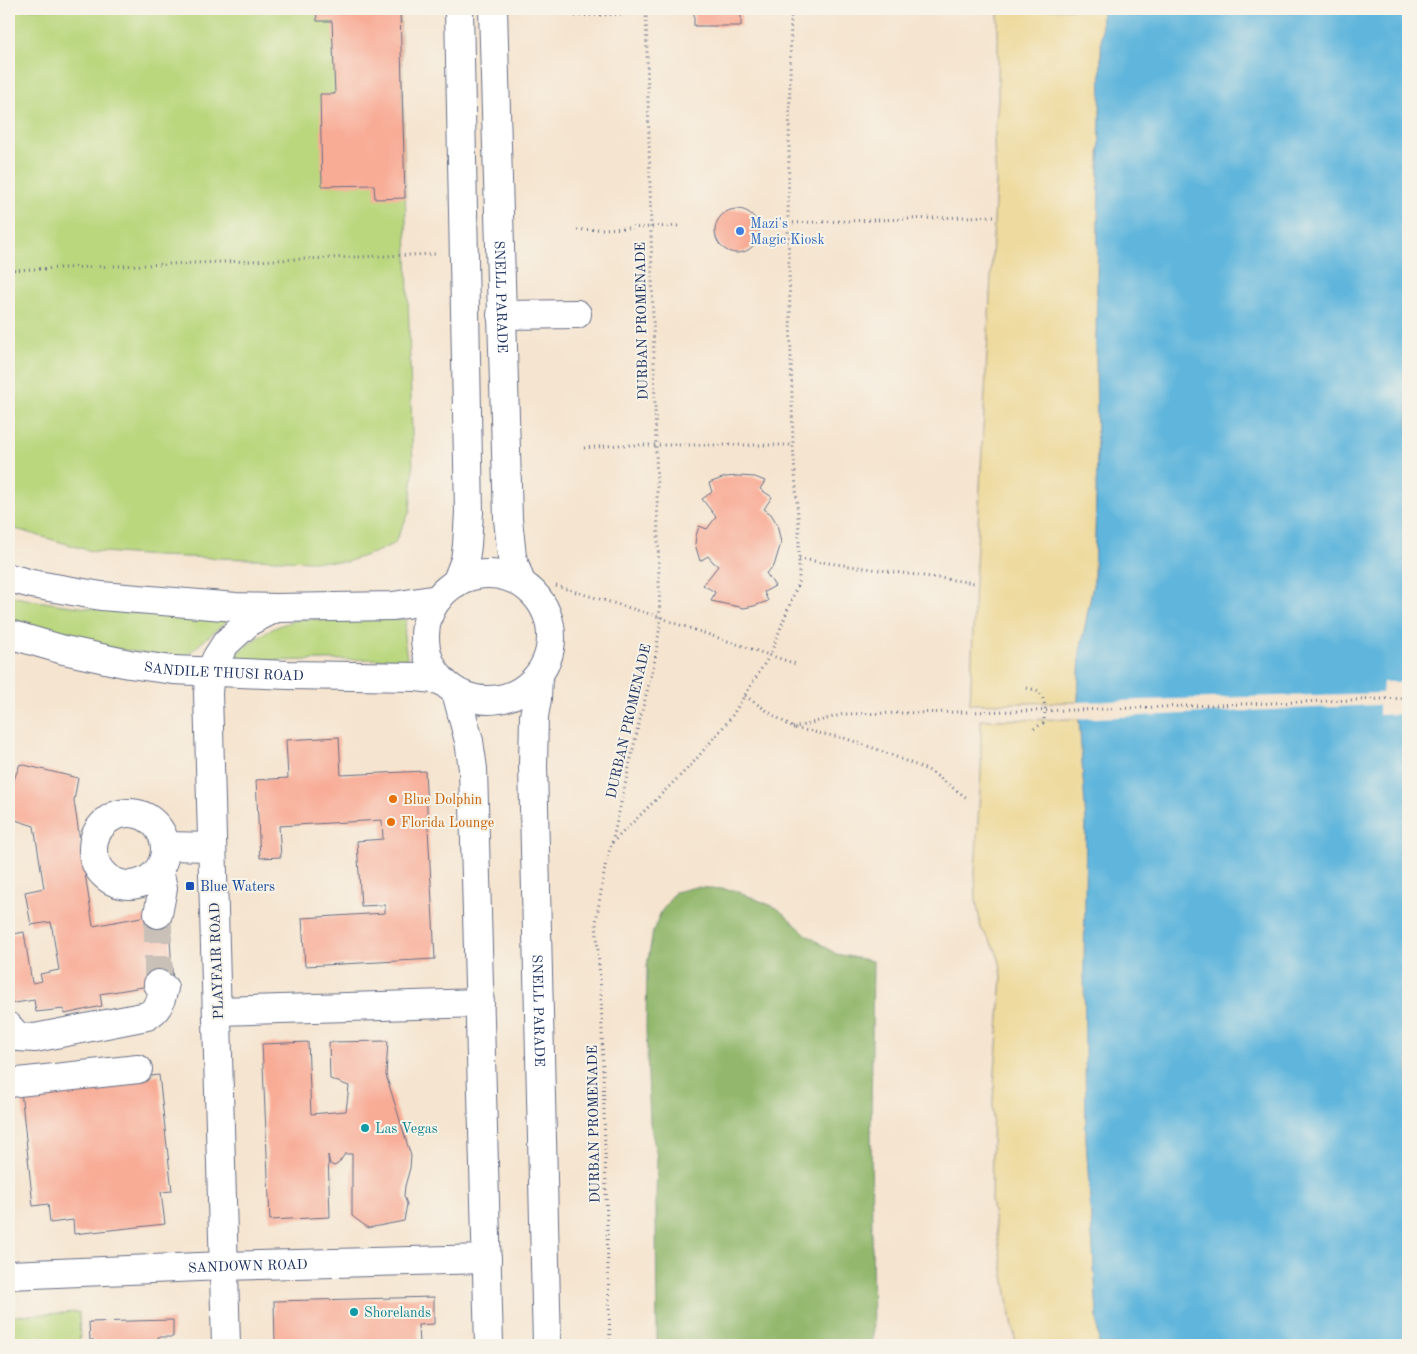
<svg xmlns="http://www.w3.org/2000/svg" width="1417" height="1354" font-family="'Old Standard TT',serif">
<rect width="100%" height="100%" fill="#f7f3e8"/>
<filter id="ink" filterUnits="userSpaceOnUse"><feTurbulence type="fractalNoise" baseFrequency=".02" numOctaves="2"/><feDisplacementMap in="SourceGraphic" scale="10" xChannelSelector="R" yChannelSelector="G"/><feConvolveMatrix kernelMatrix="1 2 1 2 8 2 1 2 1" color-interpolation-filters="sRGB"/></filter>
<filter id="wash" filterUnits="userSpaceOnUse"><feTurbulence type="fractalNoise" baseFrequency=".0096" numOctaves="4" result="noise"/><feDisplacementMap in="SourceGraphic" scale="20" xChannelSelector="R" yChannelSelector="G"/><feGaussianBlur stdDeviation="1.12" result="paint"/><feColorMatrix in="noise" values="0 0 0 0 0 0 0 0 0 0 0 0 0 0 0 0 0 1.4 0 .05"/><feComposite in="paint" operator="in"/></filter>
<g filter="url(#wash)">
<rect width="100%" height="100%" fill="#f5e4cf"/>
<path fill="#bad77e" stroke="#6a836e" d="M 9,9 L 400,9 L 413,471 L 410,511 L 394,544 L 376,552 L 346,562 L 155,556 L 91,551 L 9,527 Z
M 9,596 C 81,610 156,615 229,619 L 186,656 L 148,654 L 118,649 L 9,623 Z
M 300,619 L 406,619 L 404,637 L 407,659 L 237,661 L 235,655 C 256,637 273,626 300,619 Z
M 79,1312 L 80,1345 L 9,1345 L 9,1316 Z"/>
<path fill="#93b86d" stroke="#577466" d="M 696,887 L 734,890 L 777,908 L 807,935 L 836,954 L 873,961 L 871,1124 L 873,1345 L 657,1345 L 656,1203 L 657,1157 L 650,1123 L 646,1029 L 647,966 L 653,931 L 661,912 L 675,892 Z"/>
<path fill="#eeda9e" stroke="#84847e" d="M 998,9 L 1102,9 L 1096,341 L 1097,457 L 1094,580 L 1080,652 L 1078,702 L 970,704 L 975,583 L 996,182 L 994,142 L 998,101 Z
M 1079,719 L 1084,773 L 1086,823 L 1086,1138 L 1099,1345 L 1016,1345 L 991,1200 L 993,1099 L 1002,977 L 1000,963 L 996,950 L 981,928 L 976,899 L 975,872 L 981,773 L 981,720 Z"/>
<path fill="#5fb5dc" stroke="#3d729d" d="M 1102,9 L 1408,9 L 1408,1345 L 1099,1345 L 1086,1138 L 1084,965 L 1086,823 L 1078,702 L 1080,652 L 1094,580 L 1097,457 L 1096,341 Z"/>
<path fill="#f5e4cf" d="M 1383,682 L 1408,682 L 1408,714 L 1379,715 L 1379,705 L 1076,719 L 1076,702 L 1382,693 Z"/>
<g id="blocks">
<path fill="#f8ab95" d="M 316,9 L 400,9 L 405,198 L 375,199 L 374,185 L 322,186 L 320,94 L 335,94 L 332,21 L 317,21 Z
M 694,9 L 741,9 L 741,26 L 694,26 Z
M715 231a22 22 0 1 1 44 0a22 22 0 1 1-44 0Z
M 739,476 L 755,477 L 765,481 L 760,489 L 772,497 L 764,509 L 771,514 L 777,524 L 781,543 L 774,566 L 766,573 L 775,586 L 764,592 L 768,601 L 754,606 L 744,608 L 711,601 L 715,592 L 703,585 L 718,566 L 713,562 L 708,556 L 700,561 L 695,544 L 696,536 L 699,526 L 707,529 L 716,517 L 702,499 L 712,492 L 709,483 L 725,477 Z
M 339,737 L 341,775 L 425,771 L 435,959 L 305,966 L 302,918 L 385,913 L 385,905 L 361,906 L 357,841 L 383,839 L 382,820 L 279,826 L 281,857 L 260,858 L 256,780 L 288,778 L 286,740 Z
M 20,764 L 78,778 L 74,801 L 93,926 L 168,912 L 173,982 L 100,994 L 102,1006 L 65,1014 L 64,1009 L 36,1012 L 34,1000 L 9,1004 L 9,935 L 24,932 L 32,983 L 42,981 L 40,974 L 59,970 L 51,922 L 31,925 L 25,892 L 44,888 L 34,826 L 9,818 L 9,780 L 13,782 Z
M 388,1041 L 386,1075 L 411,1156 L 410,1168 L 405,1186 L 404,1196 L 407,1204 L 404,1221 L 368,1228 L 352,1216 L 352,1154 L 345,1154 L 338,1164 L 334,1166 L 330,1164 L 328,1155 L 330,1217 L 270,1220 L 262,1044 L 308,1042 L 311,1114 L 346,1111 L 349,1086 L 330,1079 L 329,1042 Z
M 159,1075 L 172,1191 L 161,1192 L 165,1224 L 74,1234 L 73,1220 L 50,1223 L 48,1204 L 33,1206 L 21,1091 Z
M 434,1297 L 434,1324 L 418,1325 L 419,1345 L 275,1345 L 274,1301 Z
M 173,1320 L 173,1337 L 158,1337 L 158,1345 L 94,1345 L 94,1340 L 90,1340 L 89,1322 Z"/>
</g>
</g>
<g filter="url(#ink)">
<use href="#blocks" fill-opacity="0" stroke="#676e86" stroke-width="1"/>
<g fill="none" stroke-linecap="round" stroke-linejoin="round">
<path stroke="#c9c0b8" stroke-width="28" stroke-dasharray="28 14" stroke-linecap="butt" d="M 158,914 L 158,984"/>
<defs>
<g id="minor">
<path id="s1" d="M 493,9 L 508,519 L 512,557 L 521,583"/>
<path d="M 501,315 L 577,314"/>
<path d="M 456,583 L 465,560 L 467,545 L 469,512 L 459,9"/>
<circle cx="129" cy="849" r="36"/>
<path d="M 166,846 L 212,847"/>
<path d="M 158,914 L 163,888 L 159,870"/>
<path d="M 218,1011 L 480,1003"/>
<path d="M 9,1027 L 18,1037 L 35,1038 L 147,1016 C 160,1008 160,1002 164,988 L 158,984"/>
<path d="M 9,1083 L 138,1069"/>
<path id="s2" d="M 9,1275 L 223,1266 L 487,1259"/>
<path d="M 226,1345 L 208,693 L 210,672 L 217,657 L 226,643 L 250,621 L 276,608"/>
</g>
<g id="major">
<circle cx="488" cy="637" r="63"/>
<path d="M 9,578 L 32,584 L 101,596 L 236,607 L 276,608 L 393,606 L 438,599"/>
<path id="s3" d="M 9,634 L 64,650 L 129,664 L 173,670 L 288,675 L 417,677 L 441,680"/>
<path id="s4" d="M 538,676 L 537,699 L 534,716 L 533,766 L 547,1345"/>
<path d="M 456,692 L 469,741 L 473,769 L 489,1345"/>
</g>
</defs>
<use href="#minor" stroke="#676e86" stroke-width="30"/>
<use href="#major" stroke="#676e86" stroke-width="30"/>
<path stroke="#676e86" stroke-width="3" stroke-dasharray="1 4" stroke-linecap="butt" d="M 575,16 L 646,13
M 788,223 L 994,216
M 577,230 L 678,226
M 9,270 L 436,254
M 584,448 L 619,445 L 793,445
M 799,559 L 975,583
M 556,586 L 660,617 L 674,623 L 796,664
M 1027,688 C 1030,689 1035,689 1038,691 C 1046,698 1046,714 1043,723 L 1032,730
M 745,696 L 793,728 L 844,738 L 879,750 L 930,771 L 967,798
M 793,728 L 844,714 L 1078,710 L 1408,698
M 612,843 L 692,764 L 730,719 L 770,655 L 799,581 L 799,531 L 793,445 L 788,223 L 791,9
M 610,1345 L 601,992 L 596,922 L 606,861 L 612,843 L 638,727 L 655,660 L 660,625 L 646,9"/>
<use href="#minor" stroke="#fff" stroke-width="28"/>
<use href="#major" stroke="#fff" stroke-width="28"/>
</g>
</g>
<circle fill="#3f7fe0" stroke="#f7f3e8" stroke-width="2" cx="740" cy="231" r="5"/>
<g fill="#e8710a" stroke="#f7f3e8" stroke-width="2">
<circle cx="393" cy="799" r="5"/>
<circle cx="391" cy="822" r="5"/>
</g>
<rect fill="#1a4fb4" stroke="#f7f3e8" stroke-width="2" x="185" y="881" width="10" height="10" rx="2.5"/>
<g fill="#0f9aa8" stroke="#f7f3e8" stroke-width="2">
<circle cx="365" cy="1128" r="5"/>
<circle cx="354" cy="1312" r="5"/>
</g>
<g text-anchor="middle" stroke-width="4" stroke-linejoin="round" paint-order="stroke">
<g font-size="14" fill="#366cbe" stroke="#f7f3e8" text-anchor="start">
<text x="750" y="228">Mazi's<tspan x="750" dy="16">Magic Kiosk</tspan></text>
</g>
<g font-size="14" fill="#1b2f5e" stroke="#f7f3e8">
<text dy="5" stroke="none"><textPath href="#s1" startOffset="288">SNELL PARADE</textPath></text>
<text transform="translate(641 321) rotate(-91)" y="5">DURBAN PROMENADE</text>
<text dy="5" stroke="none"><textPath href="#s3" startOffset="219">SANDILE THUSI ROAD</textPath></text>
<text transform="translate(628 721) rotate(-77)" y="5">DURBAN PROMENADE</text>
<text transform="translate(216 961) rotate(-92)" y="5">PLAYFAIR ROAD</text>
<text dy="5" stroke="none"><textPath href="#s4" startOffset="335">SNELL PARADE</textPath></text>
<text transform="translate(593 1124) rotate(-91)" y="5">DURBAN PROMENADE</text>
<text dy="5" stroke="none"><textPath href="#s2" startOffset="239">SANDOWN ROAD</textPath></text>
</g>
<g font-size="14" fill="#c56008" stroke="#f7f3e8" text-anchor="start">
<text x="403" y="804">Blue Dolphin</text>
<text x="401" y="827">Florida Lounge</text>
</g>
<g font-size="14" fill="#164399" stroke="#f7f3e8" text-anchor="start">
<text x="200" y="891">Blue Waters</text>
</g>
<g font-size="14" fill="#0d838f" stroke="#f7f3e8" text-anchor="start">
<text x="375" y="1133">Las Vegas</text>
<text x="364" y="1317">Shorelands</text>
</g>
</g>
<rect width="1417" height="1354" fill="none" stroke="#f7f3e8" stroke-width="30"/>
</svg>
